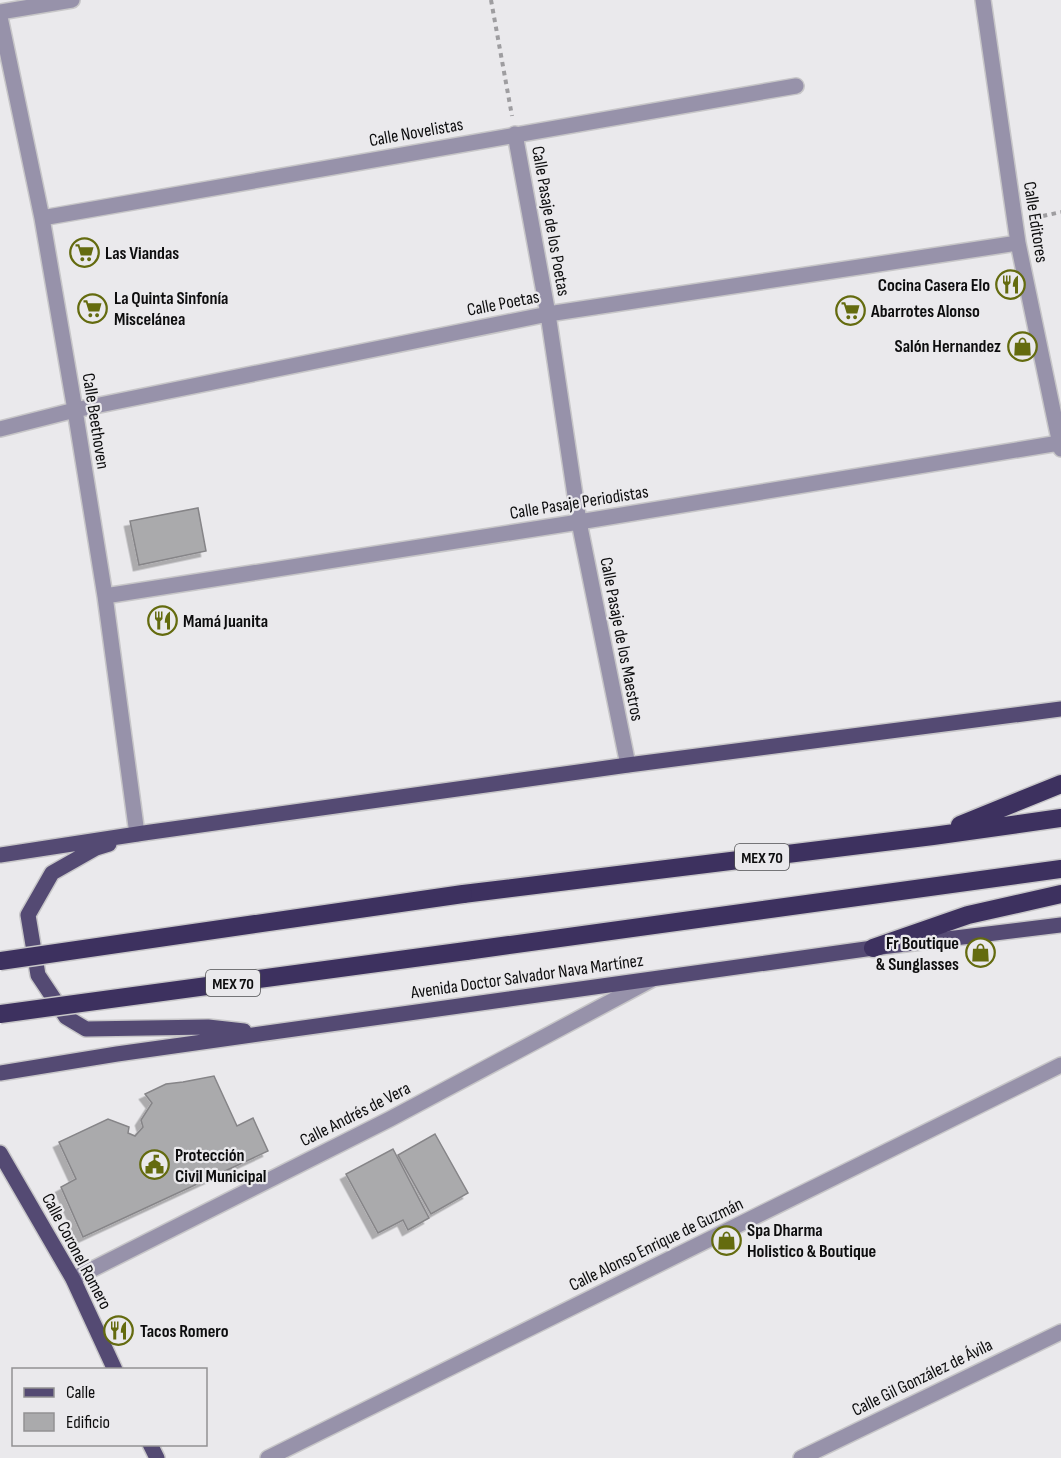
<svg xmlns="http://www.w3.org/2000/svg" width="1061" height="1458" font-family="'Sofia Sans Condensed',sans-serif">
<defs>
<filter id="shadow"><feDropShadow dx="-5.5" dy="5.5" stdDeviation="0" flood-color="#0004"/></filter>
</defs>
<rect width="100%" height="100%" fill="#eae9ec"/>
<path fill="#aaaaac" stroke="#868588" stroke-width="1.5" filter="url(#shadow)" d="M 198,508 L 206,551 L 139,565 L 130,521 Z
M 214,1076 L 237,1126 L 253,1118 L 268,1151 L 83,1237 L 61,1187 L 76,1179 L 59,1142 L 108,1119 L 129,1127 L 128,1133 L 135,1136 L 143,1127 L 141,1120 L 152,1103 L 145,1094 L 166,1084 L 183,1082 Z
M 435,1134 L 468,1193 L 431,1214 L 398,1155 Z
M 393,1149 L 429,1218 L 408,1230 L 403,1220 L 378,1233 L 346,1174 Z"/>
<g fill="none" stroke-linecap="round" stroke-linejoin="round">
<defs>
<path id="minor" d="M 983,0 L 1018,243 L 1061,449
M 0,12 L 72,0
M 0,17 L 42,218 L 75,410 L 105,596 L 137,834
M 515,134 L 548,314 L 579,522 L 628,765
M 42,218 L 796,86
M 0,429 L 75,410 L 548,314 L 1018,243
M 105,596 L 579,522 L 1059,443
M 73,1279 L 390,1119 L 651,980
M 268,1458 L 1061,1065
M 801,1458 L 1061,1332"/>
<path id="major" d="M 109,844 L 96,848 L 52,873 L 28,915 L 38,975 L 66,1017 L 86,1029 L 208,1027 L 244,1031
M 0,855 L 144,833 L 628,765 L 1061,709
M 0,1073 L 117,1054 L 873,948 L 1061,925
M 0,1153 L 73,1279 L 115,1370
M 150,1444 L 157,1458"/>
<path id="highway" d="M 960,825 L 1061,784
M 463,894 L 933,836 L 1061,818
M 873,948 L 968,915 L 1061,894
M 466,951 L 1061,869"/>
</defs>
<use href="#minor" stroke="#c7c6c8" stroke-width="18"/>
<use href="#major" stroke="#c7c6c8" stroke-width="18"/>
<use href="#highway" stroke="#c7c6c8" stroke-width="21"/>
<path stroke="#9e9da0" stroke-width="4" stroke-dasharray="4.5 4.5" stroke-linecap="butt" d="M 491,0 L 512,116
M 1034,218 L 1061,212"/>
<use href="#minor" stroke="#9792aa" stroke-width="15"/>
<use href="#major" stroke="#544a73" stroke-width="15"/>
<use href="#highway" stroke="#3d315f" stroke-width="18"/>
<defs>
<path id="highway-bridge" d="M 0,961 L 463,894
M 0,1014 L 466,951"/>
</defs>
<use href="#highway-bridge" stroke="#c7c6c8" stroke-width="21" stroke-linecap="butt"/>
<use href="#highway-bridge" stroke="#3d315f" stroke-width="18"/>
</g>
<defs>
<symbol id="supermarket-ring" viewBox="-11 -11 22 22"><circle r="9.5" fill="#eae9ec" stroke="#646b0f" stroke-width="1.5"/><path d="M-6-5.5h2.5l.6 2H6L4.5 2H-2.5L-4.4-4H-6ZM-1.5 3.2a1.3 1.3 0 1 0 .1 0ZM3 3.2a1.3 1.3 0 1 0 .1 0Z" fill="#646b0f"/></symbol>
<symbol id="restaurant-ring" viewBox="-11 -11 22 22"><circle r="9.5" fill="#eae9ec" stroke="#646b0f" stroke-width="1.5"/><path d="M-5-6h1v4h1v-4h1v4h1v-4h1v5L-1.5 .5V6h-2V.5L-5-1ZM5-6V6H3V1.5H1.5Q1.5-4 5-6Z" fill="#646b0f"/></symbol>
<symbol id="shop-ring" viewBox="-11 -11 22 22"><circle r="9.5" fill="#eae9ec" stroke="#646b0f" stroke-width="1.5"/><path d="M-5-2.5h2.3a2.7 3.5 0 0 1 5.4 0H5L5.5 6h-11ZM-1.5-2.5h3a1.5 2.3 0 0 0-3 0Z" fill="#646b0f"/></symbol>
<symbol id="civic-ring" viewBox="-11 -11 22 22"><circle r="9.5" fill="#eae9ec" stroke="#646b0f" stroke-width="1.5"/><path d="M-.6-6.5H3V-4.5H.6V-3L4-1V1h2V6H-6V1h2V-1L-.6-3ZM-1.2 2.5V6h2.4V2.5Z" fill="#646b0f"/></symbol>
</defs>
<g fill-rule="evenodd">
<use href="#supermarket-ring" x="68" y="236" width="33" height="33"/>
<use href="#restaurant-ring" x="994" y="268" width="33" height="33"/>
<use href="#supermarket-ring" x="76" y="292" width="33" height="33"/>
<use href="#supermarket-ring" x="834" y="294" width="33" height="33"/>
<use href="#shop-ring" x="1006" y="330" width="33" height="33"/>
<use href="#restaurant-ring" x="146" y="604" width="33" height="33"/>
<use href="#shop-ring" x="964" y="936" width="33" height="33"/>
<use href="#civic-ring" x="138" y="1148" width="33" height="33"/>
<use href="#shop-ring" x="710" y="1224" width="33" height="33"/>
<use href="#restaurant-ring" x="102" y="1314" width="33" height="33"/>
</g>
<g text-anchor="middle" stroke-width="4.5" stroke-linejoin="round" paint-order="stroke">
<g fill="#eae9ec" stroke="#4f4f51" stroke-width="1.5">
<rect x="735" y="844" width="54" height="26" rx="4.5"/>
<rect x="206" y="970" width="54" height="26" rx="4.5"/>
</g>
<g font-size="16" font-weight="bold" fill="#0d0d0e">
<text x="762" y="863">MEX 70</text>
<text x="233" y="989">MEX 70</text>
</g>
<g font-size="18" fill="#0d0d0e" stroke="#eae9ec">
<text transform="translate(416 132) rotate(-10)" y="6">Calle Novelistas</text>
<text transform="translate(551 221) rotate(80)" y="6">Calle Pasaje de los Poetas</text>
<text transform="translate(1036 222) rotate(81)" y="6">Calle Editores</text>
<text transform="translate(503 303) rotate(-11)" y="6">Calle Poetas</text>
<text transform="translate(96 421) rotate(81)" y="6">Calle Beethoven</text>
<text transform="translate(579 502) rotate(-9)" y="6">Calle Pasaje Periodistas</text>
<text transform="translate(622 639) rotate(79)" y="6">Calle Pasaje de los Maestros</text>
<text transform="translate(527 976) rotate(-8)" y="6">Avenida Doctor Salvador Nava Martínez</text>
<text transform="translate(355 1114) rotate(-27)" y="6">Calle Andrés de Vera</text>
<text transform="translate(656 1244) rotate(-26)" y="6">Calle Alonso Enrique de Guzmán</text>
<text transform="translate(77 1251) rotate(62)" y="6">Calle Coronel Romero</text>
<text transform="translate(922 1377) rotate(-26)" y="6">Calle Gil González de Ávila</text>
</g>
<g font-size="18" font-weight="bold" fill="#0d0d0e" stroke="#eae9ec" text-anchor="start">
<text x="105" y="259">Las Viandas</text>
<text x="990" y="291" text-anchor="end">Cocina Casera Elo</text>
<text x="114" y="304">La Quinta Sinfonía<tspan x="114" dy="21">Miscelánea</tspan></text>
<text x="871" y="317">Abarrotes Alonso</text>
<text x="1001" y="352" text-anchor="end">Salón Hernandez</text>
<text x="183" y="627">Mamá Juanita</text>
<text x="959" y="949" text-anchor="end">Fr Boutique<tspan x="959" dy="21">&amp; Sunglasses</tspan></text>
<text x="175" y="1161">Protección<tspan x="175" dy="21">Civil Municipal</tspan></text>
<text x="747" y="1236">Spa Dharma<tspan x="747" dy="21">Holistico &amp; Boutique</tspan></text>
<text x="140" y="1337">Tacos Romero</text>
</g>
</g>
<rect x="12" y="1368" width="195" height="78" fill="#eae9ec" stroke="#929193" stroke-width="1.5"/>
<rect x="24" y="1388" width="30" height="9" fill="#544a73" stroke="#929193" stroke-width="1.5"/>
<text x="66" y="1398" font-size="18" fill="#0d0d0e">Calle</text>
<rect x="24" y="1413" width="30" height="18" fill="#aaaaac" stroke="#929193" stroke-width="1.5"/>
<text x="66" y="1428" font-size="18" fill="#0d0d0e">Edificio</text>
</svg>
